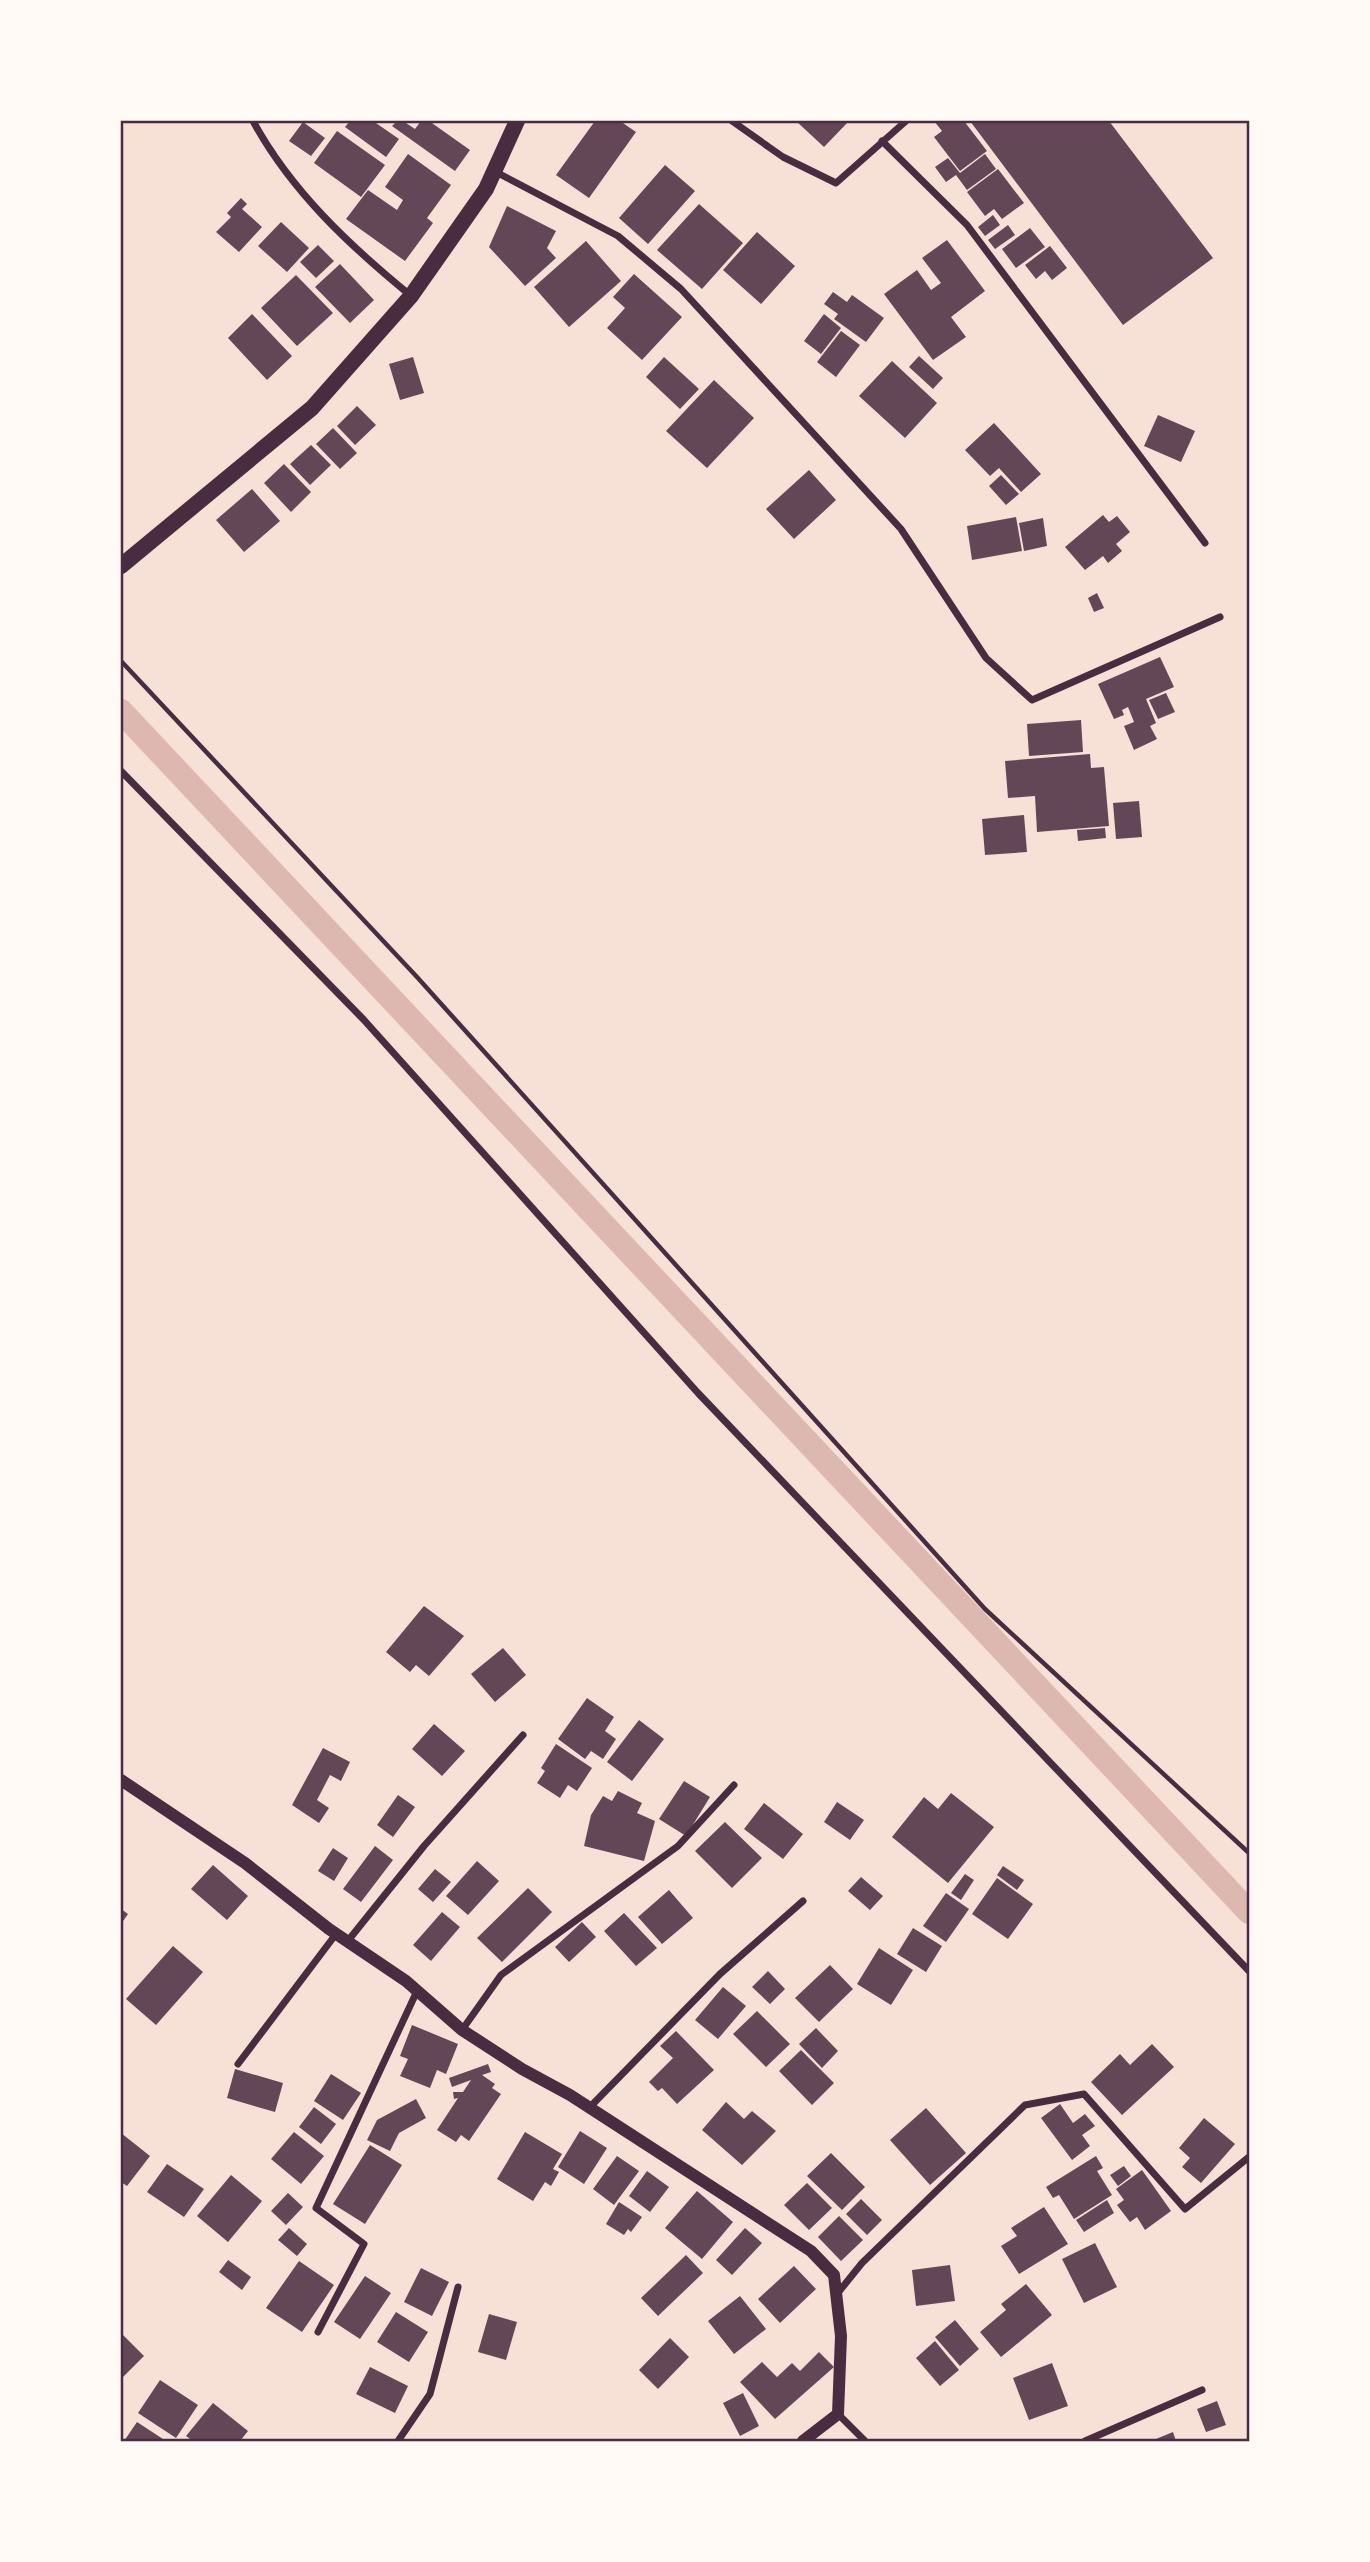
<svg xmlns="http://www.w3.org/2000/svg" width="1370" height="2562" font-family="Commissioner,sans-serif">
<rect width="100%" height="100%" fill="#f7e1d7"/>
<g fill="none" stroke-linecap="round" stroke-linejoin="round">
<path stroke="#dcb8b0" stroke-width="24" d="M 121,711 L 1249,1912"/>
</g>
<path fill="#644757" d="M 350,121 L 373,121 L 399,139 L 386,157 L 345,127 Z
M 397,121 L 403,121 L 415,129 L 421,121 L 429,121 L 470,150 L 455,171 L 392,126 Z
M 595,121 L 620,121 L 636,132 L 589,198 L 556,175 Z
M 796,121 L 849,121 L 824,147 Z
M 934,121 L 964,121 L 987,151 L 960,171 L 934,137 L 942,131 Z
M 970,121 L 1109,121 L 1213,258 L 1123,325 Z
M 303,122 L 325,138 L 311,156 L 289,141 Z
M 337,131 L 385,165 L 361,197 L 314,163 Z
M 408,154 L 451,185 L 427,218 L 433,223 L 405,261 L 346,219 L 368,190 L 397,210 L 403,200 L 385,187 Z
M 985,154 L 996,169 L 967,190 L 956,175 L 946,182 L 935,167 L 948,158 L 960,173 Z
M 665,165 L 695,191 L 648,244 L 619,218 Z
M 998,169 L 1024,203 L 1002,219 L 994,209 L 985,216 L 967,192 Z
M 241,198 L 247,204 L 242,209 L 262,227 L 239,252 L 216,232 L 231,217 L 227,213 Z
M 699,204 L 743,243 L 702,289 L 657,250 Z
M 507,206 L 556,231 L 547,248 L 556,258 L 525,286 L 489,247 Z
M 993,215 L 1000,225 L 985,236 L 978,227 Z
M 281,222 L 309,248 L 287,272 L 258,246 Z
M 1008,225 L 1015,235 L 995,249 L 988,240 Z
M 1030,228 L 1045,247 L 1016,268 L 1002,249 Z
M 757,232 L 795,266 L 761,304 L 723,270 Z
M 947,240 L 985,291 L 951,317 L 966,337 L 933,360 L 884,294 L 917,270 L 931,290 L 941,283 L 922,258 Z
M 586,241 L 621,281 L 569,327 L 534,287 Z
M 318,245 L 334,261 L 316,278 L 300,262 Z
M 1050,246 L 1067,268 L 1052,280 L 1045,271 L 1036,279 L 1025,265 Z
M 340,264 L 374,300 L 350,323 L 315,287 Z
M 634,274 L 682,317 L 642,360 L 607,328 L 625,308 L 613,297 Z
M 296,275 L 333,313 L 297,346 L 261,308 Z
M 833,292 L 847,302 L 852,295 L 884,318 L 866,342 L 834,319 L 838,314 L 824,304 Z
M 252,314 L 292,356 L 267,380 L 228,338 Z
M 824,314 L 841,328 L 821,354 L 804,341 Z
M 841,331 L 860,345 L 836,377 L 817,362 Z
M 919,356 L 943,378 L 933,389 L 909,367 Z
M 413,357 L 424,393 L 400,400 L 389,364 Z
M 664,357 L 699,389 L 680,409 L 646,377 Z
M 892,361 L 937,403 L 905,438 L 859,396 Z
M 714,380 L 754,418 L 707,468 L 666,431 Z
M 357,406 L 376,425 L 355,445 L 337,426 Z
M 1158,415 L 1195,431 L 1181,462 L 1144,446 Z
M 994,423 L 1041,474 L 1021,492 L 999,468 L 990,476 L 965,450 Z
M 333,428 L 357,453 L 340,469 L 316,444 Z
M 311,445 L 331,465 L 310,485 L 290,464 Z
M 284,464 L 311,492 L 291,512 L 264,483 Z
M 809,470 L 836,500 L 794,539 L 766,509 Z
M 1001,475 L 1019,494 L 1006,505 L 989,486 Z
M 252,489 L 280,521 L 244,552 L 216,520 Z
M 1103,515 L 1109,522 L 1117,516 L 1130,532 L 1116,544 L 1122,551 L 1108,563 L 1103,556 L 1085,570 L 1065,547 Z
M 1016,517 L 1022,551 L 972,560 L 967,526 Z
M 1043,518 L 1047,546 L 1024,551 L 1019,523 Z
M 1097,593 L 1104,608 L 1094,612 L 1088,598 Z
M 1160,657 L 1174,687 L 1146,699 L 1156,723 L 1150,726 L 1157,739 L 1134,750 L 1124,726 L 1134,722 L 1128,707 L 1122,710 L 1124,715 L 1114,719 L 1098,684 Z
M 1166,693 L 1175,712 L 1158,719 L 1149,700 Z
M 1081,720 L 1083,752 L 1029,756 L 1027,724 Z
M 1090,754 L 1091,768 L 1104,767 L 1109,826 L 1037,832 L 1035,796 L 1008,798 L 1005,761 Z
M 1139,801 L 1142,837 L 1116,839 L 1113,803 Z
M 1024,815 L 1027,852 L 985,855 L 982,819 Z
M 1105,828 L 1106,838 L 1078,841 L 1077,830 Z
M 424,1606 L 464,1636 L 429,1676 L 416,1665 L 410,1672 L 386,1652 Z
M 503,1648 L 526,1675 L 495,1702 L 471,1674 Z
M 587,1698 L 614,1717 L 605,1731 L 616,1739 L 603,1759 L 591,1751 L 585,1759 L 558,1739 Z
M 639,1720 L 664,1739 L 632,1781 L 607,1762 Z
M 434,1724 L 465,1751 L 442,1776 L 412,1749 Z
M 556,1744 L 592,1768 L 577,1791 L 568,1785 L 560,1798 L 537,1783 L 545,1771 L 541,1768 Z
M 323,1748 L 350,1762 L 341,1781 L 330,1775 L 317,1800 L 329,1808 L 319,1823 L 292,1805 Z
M 684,1781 L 710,1797 L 686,1836 L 659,1819 Z
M 618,1791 L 642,1803 L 637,1813 L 655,1821 L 644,1861 L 584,1846 L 591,1815 L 603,1796 L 612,1801 Z
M 951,1793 L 994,1827 L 948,1883 L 892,1837 L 924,1797 L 938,1809 Z
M 398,1795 L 415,1807 L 393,1837 L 377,1825 Z
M 837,1802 L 864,1820 L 850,1840 L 824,1822 Z
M 764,1803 L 803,1834 L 783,1859 L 744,1829 Z
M 725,1822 L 762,1858 L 732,1888 L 695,1851 Z
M 375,1846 L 393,1860 L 361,1902 L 343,1889 Z
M 333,1848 L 348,1858 L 334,1881 L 318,1871 Z
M 477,1861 L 499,1881 L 468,1915 L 446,1896 Z
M 213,1865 L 248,1896 L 227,1920 L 191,1889 Z
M 1003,1866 L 1024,1880 L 1017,1890 L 997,1875 Z
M 435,1869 L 451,1882 L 433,1902 L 418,1889 Z
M 965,1874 L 974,1880 L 961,1900 L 951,1893 Z
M 861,1877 L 883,1896 L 870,1910 L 848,1891 Z
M 997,1878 L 1033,1904 L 1008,1939 L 972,1914 Z
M 528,1888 L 552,1912 L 502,1962 L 477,1938 Z
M 669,1890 L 693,1918 L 662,1944 L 638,1917 Z
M 946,1893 L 969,1909 L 946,1942 L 923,1926 Z
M 121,1909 L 128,1914 L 121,1924 Z
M 442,1912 L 460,1927 L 431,1961 L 413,1945 Z
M 624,1913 L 657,1948 L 636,1966 L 604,1931 Z
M 582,1922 L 596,1937 L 569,1962 L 555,1947 Z
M 913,1928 L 942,1946 L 926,1972 L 897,1954 Z
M 173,1946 L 203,1972 L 156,2025 L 126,1999 Z
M 879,1948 L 913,1970 L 891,2005 L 857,1984 Z
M 830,1965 L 853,1989 L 819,2022 L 795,1998 Z
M 768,1971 L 785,1989 L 770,2004 L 752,1987 Z
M 723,1987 L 746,2006 L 718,2039 L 695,2020 Z
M 757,2011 L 790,2044 L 766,2067 L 733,2034 Z
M 412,2025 L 458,2044 L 446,2074 L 437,2070 L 430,2088 L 400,2076 L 408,2059 L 400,2056 Z
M 816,2028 L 838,2051 L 822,2068 L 799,2044 Z
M 676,2031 L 714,2070 L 677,2104 L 662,2088 L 658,2091 L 649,2082 L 673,2058 L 660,2046 Z
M 1152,2044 L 1174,2067 L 1122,2115 L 1091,2082 L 1120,2054 L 1130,2065 Z
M 801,2050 L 834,2083 L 812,2105 L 779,2071 Z
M 488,2064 L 491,2072 L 482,2075 L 495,2084 L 492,2088 L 501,2094 L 469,2141 L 461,2135 L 456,2142 L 437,2130 L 458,2098 L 454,2099 L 453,2092 L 463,2092 L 471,2080 L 452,2087 L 449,2078 Z
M 235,2069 L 283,2083 L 275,2112 L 227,2098 Z
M 331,2074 L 361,2093 L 343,2120 L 314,2101 Z
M 416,2099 L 426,2118 L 399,2133 L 390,2151 L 367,2140 L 377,2120 Z
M 726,2102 L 744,2119 L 752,2111 L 776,2131 L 742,2165 L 702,2130 Z
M 1060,2104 L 1073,2123 L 1085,2114 L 1095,2126 L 1082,2135 L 1090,2146 L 1072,2160 L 1041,2118 Z
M 314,2107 L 336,2124 L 321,2144 L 299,2127 Z
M 926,2108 L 966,2153 L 930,2185 L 890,2140 Z
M 1204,2118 L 1235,2144 L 1201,2183 L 1182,2167 L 1190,2158 L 1179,2148 Z
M 580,2131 L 607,2148 L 584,2184 L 558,2167 Z
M 294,2132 L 324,2156 L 301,2184 L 271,2159 Z
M 525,2132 L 562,2154 L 553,2169 L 559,2172 L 551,2186 L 545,2182 L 533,2201 L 497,2179 Z
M 121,2133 L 150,2156 L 127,2186 L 121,2182 Z
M 370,2145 L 402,2165 L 365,2224 L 333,2204 Z
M 831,2153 L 865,2187 L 842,2210 L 807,2176 Z
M 617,2156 L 639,2171 L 614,2205 L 593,2189 Z
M 1096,2156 L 1103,2168 L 1097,2171 L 1112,2195 L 1074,2219 L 1059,2195 L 1053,2198 L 1046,2187 Z
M 167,2164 L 204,2189 L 184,2217 L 147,2192 Z
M 1124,2166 L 1131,2176 L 1118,2186 L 1110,2175 Z
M 1142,2170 L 1171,2211 L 1145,2230 L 1137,2217 L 1130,2222 L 1117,2205 L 1124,2200 L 1116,2189 Z
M 647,2171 L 669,2187 L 650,2212 L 629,2196 Z
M 231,2175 L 262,2201 L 228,2242 L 197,2216 Z
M 807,2183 L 832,2208 L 809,2230 L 784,2205 Z
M 697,2191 L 733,2222 L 702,2259 L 665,2228 Z
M 288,2193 L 303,2207 L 286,2225 L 271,2211 Z
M 861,2199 L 882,2220 L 867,2235 L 846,2214 Z
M 1107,2200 L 1114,2213 L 1084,2232 L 1076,2220 Z
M 619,2202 L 642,2217 L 631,2232 L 628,2229 L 624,2235 L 606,2224 Z
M 1044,2207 L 1068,2244 L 1019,2274 L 1001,2246 L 1017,2236 L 1011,2228 Z
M 839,2216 L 863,2240 L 841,2261 L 818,2237 Z
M 289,2228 L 307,2244 L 297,2256 L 278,2240 Z
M 745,2228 L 762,2243 L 732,2275 L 716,2260 Z
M 1095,2243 L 1117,2287 L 1084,2303 L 1062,2259 Z
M 686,2255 L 703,2273 L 658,2316 L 641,2298 Z
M 228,2260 L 251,2277 L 242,2290 L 219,2272 Z
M 299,2261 L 334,2285 L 302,2332 L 266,2308 Z
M 950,2265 L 955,2301 L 916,2306 L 912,2270 Z
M 794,2266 L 816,2289 L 780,2323 L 758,2299 Z
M 421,2268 L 449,2282 L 432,2316 L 404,2302 Z
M 365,2276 L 391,2293 L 360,2339 L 334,2322 Z
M 1026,2284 L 1052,2315 L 1001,2357 L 980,2332 L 1006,2310 L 1001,2304 Z
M 740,2296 L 766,2329 L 734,2354 L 708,2321 Z
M 396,2312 L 428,2332 L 409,2362 L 377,2342 Z
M 489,2314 L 517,2322 L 506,2360 L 478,2352 Z
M 955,2320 L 979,2349 L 960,2366 L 935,2337 Z
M 121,2333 L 144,2356 L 121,2379 Z
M 670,2338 L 689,2357 L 658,2389 L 639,2370 Z
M 935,2341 L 959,2370 L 940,2386 L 916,2358 Z
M 819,2352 L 834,2367 L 775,2419 L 740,2382 L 762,2362 L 777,2377 L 792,2363 L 800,2371 Z
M 1052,2363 L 1068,2406 L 1029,2420 L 1013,2378 Z
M 370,2367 L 408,2386 L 395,2413 L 356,2394 Z
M 160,2380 L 198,2405 L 176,2438 L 138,2413 Z
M 743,2393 L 759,2426 L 740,2436 L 723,2403 Z
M 1217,2401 L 1226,2425 L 1206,2432 L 1197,2409 Z
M 213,2403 L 248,2431 L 240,2441 L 193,2441 L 186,2436 Z
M 137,2422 L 166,2441 L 124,2441 Z
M 1173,2432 L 1176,2441 L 1151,2441 Z"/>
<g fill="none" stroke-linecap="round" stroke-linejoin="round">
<path stroke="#4a2c40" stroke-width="4.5" d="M 121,661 L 417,977 L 985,1609 L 1249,1853"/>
<path stroke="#4a2c40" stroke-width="7" d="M 253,121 C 291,191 349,245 410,295
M 732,121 L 783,157 L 836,183 L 906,121
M 882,141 L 967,225 L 1205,543
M 494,171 L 618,236 L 681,289 L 901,529 L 986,658 L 1032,700 L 1220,617
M 121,771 L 364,1020 L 698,1393 L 1249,1971
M 347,1942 L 424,1846 L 523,1735
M 462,2030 L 501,1975 L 678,1846 L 734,1785
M 238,2064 L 336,1934
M 589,2108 L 720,1974 L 803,1901
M 837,2294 L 862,2263 L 1025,2105 L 1084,2094 L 1185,2209 L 1249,2157
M 318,2332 L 364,2244 L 316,2208 L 417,1991
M 838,2414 L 865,2441
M 398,2441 L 430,2394 L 458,2287
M 1085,2441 L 1202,2390"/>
<path stroke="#4a2c40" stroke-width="12" d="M 121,1780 L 245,1863 L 329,1929 L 406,1981 L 462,2030 L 522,2069 L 570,2095 L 811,2251 L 834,2275 L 841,2336 L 838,2414 L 803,2441"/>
<path stroke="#4a2c40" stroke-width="16" d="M 121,566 L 312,408 L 411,296 L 486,189 L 517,121"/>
</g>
<rect width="1370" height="2562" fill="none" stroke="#fffaf5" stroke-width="245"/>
<rect x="122" y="122" width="1126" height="2318" fill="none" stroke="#4a2c40" stroke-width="2.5"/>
</svg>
